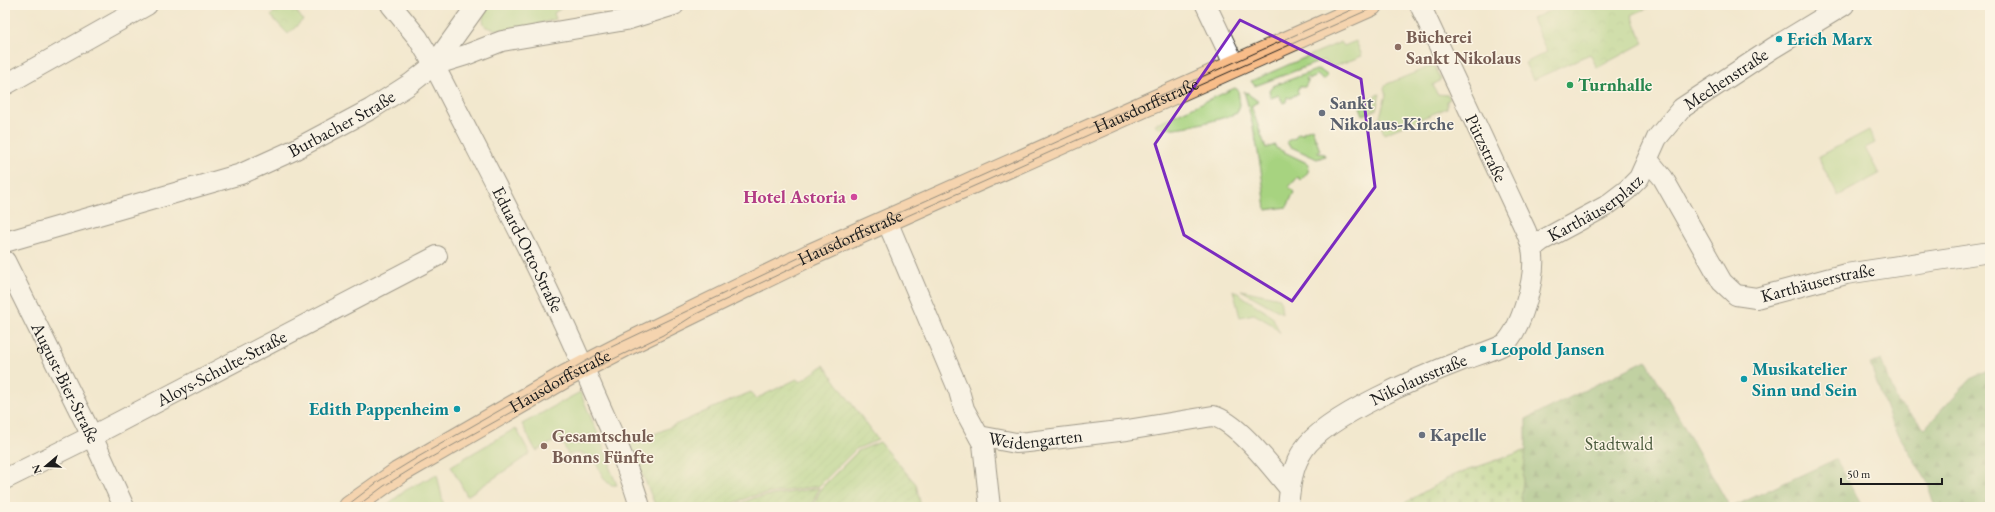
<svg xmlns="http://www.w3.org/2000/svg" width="1995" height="512" font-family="'EB Garamond',serif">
<defs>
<pattern id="forest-firs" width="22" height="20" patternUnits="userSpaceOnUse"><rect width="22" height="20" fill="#85b56e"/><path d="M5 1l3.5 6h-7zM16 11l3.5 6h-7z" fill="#6c925a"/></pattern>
<pattern id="cemetery-stones" width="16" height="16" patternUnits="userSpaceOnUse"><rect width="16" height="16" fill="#a7d380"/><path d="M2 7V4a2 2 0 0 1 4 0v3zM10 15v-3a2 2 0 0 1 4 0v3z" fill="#8fb56e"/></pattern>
<pattern id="park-crowns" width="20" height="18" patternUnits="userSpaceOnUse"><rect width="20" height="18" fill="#a7d380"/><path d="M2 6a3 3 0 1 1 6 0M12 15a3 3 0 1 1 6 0" fill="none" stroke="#8fb56e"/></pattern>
<pattern id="garden-furrows" width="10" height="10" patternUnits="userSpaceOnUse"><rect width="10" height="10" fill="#a7d380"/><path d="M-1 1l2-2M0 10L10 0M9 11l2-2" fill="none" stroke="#8fb56e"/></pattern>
</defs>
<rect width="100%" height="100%" fill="#fcf5e5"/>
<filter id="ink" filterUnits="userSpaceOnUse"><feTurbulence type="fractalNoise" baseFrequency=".025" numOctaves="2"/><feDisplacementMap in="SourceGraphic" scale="8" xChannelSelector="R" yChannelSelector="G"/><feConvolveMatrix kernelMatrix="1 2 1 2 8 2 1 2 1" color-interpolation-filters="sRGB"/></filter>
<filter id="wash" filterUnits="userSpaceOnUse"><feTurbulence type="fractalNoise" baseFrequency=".012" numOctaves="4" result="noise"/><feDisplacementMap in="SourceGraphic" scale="16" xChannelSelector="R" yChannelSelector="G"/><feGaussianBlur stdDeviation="0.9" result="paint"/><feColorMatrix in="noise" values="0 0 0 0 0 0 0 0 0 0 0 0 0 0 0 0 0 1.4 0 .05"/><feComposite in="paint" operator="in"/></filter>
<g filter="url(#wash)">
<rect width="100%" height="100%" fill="#f2e8ce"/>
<path fill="#a7d380" stroke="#62784e" d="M 490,5 L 566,5 L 554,13 L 556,19 C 534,25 508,35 486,27 C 480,19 484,12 490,5 Z
M 1356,41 L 1362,56 L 1333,67 L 1324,60 L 1255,86 L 1251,81 L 1341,42 L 1344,46 Z
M 1434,65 L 1441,80 L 1433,85 L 1437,94 L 1448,95 L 1450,99 L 1447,101 L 1447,108 L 1384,134 L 1379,120 L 1386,95 L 1384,88 L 1387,84 Z
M 1319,69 L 1328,76 L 1323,80 L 1316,74 L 1315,77 L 1309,79 L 1307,77 L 1305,79 L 1308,81 L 1305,87 L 1299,87 L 1297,91 L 1299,93 L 1290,98 L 1287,97 L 1286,102 L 1283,103 L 1279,95 L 1271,98 L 1269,91 L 1273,86 Z
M 1235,88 L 1238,90 L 1240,105 L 1237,113 C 1223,119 1167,134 1156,126 L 1155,124 Z
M 1244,91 L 1259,102 L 1251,106 L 1266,148 L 1275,145 L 1276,148 L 1309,164 L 1308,172 L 1301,180 L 1298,177 L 1289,187 L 1294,192 L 1287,207 L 1266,210 C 1262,171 1255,129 1244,91 Z
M 1380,94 L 1376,110 L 1363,115 L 1359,104 L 1362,103 L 1361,101 L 1370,100 L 1371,97 L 1372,99 L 1375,98 L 1375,95 Z
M 1312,128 L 1315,137 L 1314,140 L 1316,139 L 1320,151 L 1318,151 L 1318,153 L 1324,154 L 1325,156 L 1317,159 L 1289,146 L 1287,141 L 1295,138 L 1298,133 L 1303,134 L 1303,132 Z
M 1869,130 L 1875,143 L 1865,148 L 1879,174 L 1838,196 L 1818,157 Z
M 1233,290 L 1272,316 L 1280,333 L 1271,324 L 1254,314 L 1240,317 Z
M 1241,290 L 1280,298 L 1282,313 Z
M 580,392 L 611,465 L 609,466 L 617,485 C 596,489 604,444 568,455 L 561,438 L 536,451 L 522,424 Z
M 516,428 L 530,454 L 467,496 L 451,466 Z
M 437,474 L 444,507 L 384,507 L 406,490 Z"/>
<path fill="url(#forest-firs)" stroke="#506845" d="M 1646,360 L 1730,507 L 1520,507 L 1526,450 L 1526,419 Z
M 1881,360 L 1898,403 L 1925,428 L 1970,379 L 1990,370 L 1990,507 L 1936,507 L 1928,483 L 1891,422 L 1870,364 Z
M 1836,459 L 1863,507 L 1732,507 Z"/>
<path fill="url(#cemetery-stones)" stroke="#62784e" d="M 1526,450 L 1520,507 L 1398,507 L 1451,476 Z"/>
<path fill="url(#park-crowns)" stroke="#62784e" d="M 280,5 L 292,5 L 303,20 L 288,34 L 271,16 Z
M 1562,5 L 1654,5 L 1632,15 L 1643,43 L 1597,68 L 1590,54 L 1533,80 L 1525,63 L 1547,52 L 1532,19 Z"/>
<path fill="url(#garden-furrows)" stroke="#62784e" d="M 824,365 L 878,440 L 856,449 L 819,486 L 752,496 L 724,507 L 656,507 L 630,444 C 671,428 710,408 751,392 L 755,399 L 797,379 L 800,382 Z
M 880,442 L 916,484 L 921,507 L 813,507 L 821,488 L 858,451 Z
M 819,488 L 811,507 L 731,507 L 754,498 Z"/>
</g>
<g filter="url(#ink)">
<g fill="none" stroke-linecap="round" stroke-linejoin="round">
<defs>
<g id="minor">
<path id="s1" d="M 391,5 L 418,38 L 434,65 C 489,173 547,280 594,392 C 610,429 629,467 640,507"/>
<path d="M 1206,5 L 1235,66"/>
<path d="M 434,65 L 477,5"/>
<path d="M 5,85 L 147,5"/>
<path id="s2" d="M 1648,160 L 1663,178 L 1722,282 L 1736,295 L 1756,298 L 1846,274 L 1990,252"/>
<path d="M 887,221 L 959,391 L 964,409 L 983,444 L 990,507"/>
<path id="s3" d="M 5,242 L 241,174 L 294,150 L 371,109 L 410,84 L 434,65 L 466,55 L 502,41 L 626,20 L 674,5"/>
<path id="s4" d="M 1532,248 L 1541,241 L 1606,206 L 1627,190 L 1639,178 L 1657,138 L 1682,108 L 1773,48 L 1844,5"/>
<path id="s5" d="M 5,261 L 92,436 L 124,507"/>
<path id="s6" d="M 979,436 L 1016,443 L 1028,442 L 1127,430 L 1213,416 C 1238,422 1273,469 1290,489"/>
<path id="s7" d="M 5,479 L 92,436 L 437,256"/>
<path id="s8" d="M 1288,507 C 1290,487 1292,466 1304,449 C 1326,416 1424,375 1463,360 C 1477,355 1492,351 1505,344 C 1522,327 1535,279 1533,256 C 1533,247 1529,238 1525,229 L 1420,5"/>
</g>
<g id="major">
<path id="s9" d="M 350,507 L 398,473 L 566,376 L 628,344 L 810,255 L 1371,5"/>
</g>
</defs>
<use href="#minor" stroke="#3c3b37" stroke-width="22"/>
<use href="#major" stroke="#3c3b37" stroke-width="24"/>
<use href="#minor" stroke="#fff" stroke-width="20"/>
<use href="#major" stroke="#f8bd89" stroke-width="22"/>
<path stroke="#1c1c1c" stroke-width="1" d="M 345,507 L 379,481 L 418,457 L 607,349 L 807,254 L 1362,5
M 356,507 L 384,486 L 421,463 L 566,382 L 663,335 L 696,314 L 811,259 L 1379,5"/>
</g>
</g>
<path d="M0 0H1995V512H0ZM 1240,20 L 1361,79 L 1375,187 L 1292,301 L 1184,235 L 1155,144 Z" fill="#f2e8ce" fill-opacity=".55" fill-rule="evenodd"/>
<path fill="none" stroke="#7b2cbf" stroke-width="3" stroke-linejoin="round" d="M 1240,20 L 1361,79 L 1375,187 L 1292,301 L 1184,235 L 1155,144 Z"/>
<g fill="#0f9aa8" stroke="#fcf5e5" stroke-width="1.5">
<circle cx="1779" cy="39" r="4"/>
<circle cx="1483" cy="349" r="4"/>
<circle cx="1744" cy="379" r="4"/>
<circle cx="457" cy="409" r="4"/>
</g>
<g fill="#8d6e63" stroke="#fcf5e5" stroke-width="1.5">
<circle cx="1398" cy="47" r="4"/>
<circle cx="544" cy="446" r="4"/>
</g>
<circle fill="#2e9e5b" stroke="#fcf5e5" stroke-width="1.5" cx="1570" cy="85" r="4"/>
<g fill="#6b7280" stroke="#fcf5e5" stroke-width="1.5">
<circle cx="1322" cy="113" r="4"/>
<circle cx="1422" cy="435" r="4"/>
</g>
<circle fill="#d1479c" stroke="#fcf5e5" stroke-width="1.5" cx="854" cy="197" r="4"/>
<g text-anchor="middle" stroke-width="3" stroke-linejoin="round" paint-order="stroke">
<g font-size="18" font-weight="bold" fill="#785e54" stroke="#fcf5e5" text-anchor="start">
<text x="1406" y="43">Bücherei<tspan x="1406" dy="21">Sankt Nikolaus</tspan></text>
<text x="552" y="442">Gesamtschule<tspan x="552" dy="21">Bonns Fünfte</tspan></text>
</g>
<g font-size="18" font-weight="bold" fill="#0d838f" stroke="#fcf5e5" text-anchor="start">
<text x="1787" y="45">Erich Marx</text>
<text x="1491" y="355">Leopold Jansen</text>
<text x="1752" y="375">Musikatelier<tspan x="1752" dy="21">Sinn und Sein</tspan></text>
<text x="449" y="415" text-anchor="end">Edith Pappenheim</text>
</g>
<g font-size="18" fill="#1c1c1c" stroke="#fcf5e5">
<text dy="6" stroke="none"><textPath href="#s4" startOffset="264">Mechenstraße</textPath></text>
<text dy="6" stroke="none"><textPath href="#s9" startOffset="893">Hausdorffstraße</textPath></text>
<text dy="6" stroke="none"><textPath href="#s3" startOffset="358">Burbacher Straße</textPath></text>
<text transform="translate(1486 148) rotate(64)" y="6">Pützstraße</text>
<text dy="6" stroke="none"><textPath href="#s4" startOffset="75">Karthäuserplatz</textPath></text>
<text dy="6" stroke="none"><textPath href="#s9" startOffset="569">Hausdorffstraße</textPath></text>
<text dy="6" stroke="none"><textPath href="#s1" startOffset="281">Eduard-Otto-Straße</textPath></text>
<text dy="6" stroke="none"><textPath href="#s2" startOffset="246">Karthäuserstraße</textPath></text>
<text dy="6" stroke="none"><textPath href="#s7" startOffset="243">Aloys-Schulte-Straße</textPath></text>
<text dy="6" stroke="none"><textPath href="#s9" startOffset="245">Hausdorffstraße</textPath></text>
<text dy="6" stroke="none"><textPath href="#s8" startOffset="196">Nikolausstraße</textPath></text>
<text dy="6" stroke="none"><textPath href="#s5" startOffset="136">August-Bier-Straße</textPath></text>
<text dy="6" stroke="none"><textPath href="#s6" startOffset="57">Weidengarten</textPath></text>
</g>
<g font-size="18" font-weight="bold" fill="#27864d" stroke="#fcf5e5" text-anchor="start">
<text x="1578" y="91">Turnhalle</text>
</g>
<g font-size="18" font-weight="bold" fill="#5b616d" stroke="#fcf5e5" text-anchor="start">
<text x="1330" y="109">Sankt<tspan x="1330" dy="21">Nikolaus-Kirche</tspan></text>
<text x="1430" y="441">Kapelle</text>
</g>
<g font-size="18" font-weight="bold" fill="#b23c85" stroke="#fcf5e5" text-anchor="end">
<text x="846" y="203">Hotel Astoria</text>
</g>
<g font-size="18" fill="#4d5c3f" stroke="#fcf5e5">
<text x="1619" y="450">Stadtwald</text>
</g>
</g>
<rect width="1995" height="512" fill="none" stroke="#fcf5e5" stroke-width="20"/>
<g transform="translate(46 466) rotate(251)" stroke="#fcf5e5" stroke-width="3" paint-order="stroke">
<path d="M0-3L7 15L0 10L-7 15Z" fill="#1c1c1c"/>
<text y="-6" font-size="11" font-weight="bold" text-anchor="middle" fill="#1c1c1c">N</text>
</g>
<path d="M1841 478v6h101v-6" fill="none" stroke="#1c1c1c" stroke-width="2"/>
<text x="1847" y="478" font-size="12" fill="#1c1c1c" stroke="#fcf5e5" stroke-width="3" paint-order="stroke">50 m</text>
</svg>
